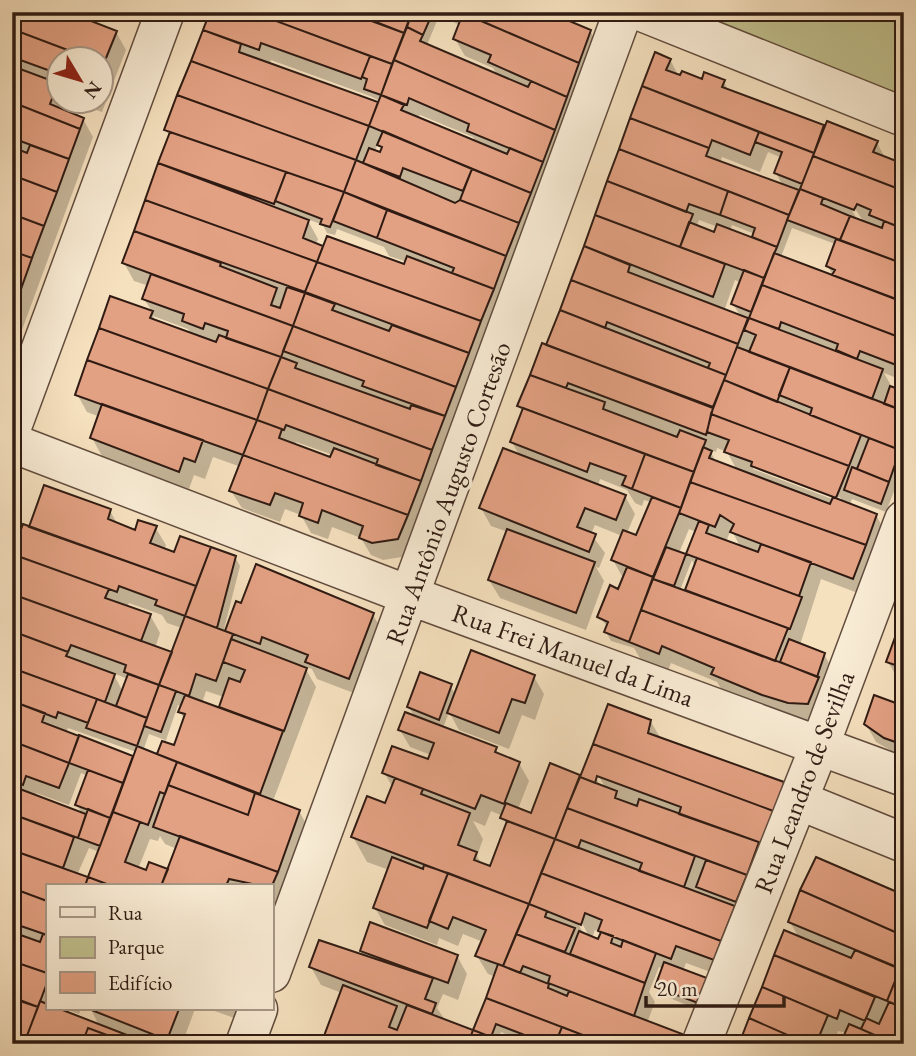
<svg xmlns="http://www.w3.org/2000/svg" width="916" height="1056" font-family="'EB Garamond',serif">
<rect width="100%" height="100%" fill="#f6e1bf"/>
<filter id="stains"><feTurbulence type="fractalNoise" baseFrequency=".00286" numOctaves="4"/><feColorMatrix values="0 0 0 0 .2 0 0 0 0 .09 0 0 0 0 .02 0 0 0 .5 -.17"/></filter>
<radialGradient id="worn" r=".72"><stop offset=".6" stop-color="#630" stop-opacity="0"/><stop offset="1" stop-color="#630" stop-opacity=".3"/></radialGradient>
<path fill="#c1c18f" stroke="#786e51" stroke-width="2" d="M 636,12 L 904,12 L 904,106 Z"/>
<path fill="#0003" fill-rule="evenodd" d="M 12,12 L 116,32 L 126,50 L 102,112 L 73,102 L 102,102 L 102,60 L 60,60 L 60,102 L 67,102 L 63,111 L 83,119 L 93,137 L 19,338 L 13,337 L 12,340 Z
M 113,12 L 140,12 L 137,21 Z
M 212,12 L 321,12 L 348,23 L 350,19 L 331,12 L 543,12 L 590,31 L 600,49 L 408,556 L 383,560 L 371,555 L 361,538 L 332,527 L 328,539 L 311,533 L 301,515 L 285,509 L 280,522 L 242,508 L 231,491 L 241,467 L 213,457 L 205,479 L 194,475 L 189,489 L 102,456 L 92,438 L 100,417 L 87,412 L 77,394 L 112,298 L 153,313 L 144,299 L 149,286 L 134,281 L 124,263 L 170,137 L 166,130 ZM 439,16 L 460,25 L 455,39 L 465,56 L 493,68 L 497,75 L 427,45 ZM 271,60 L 370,96 L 380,101 L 379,105 L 270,65 ZM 420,115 L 473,137 L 476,143 L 417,118 ZM 378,143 L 382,150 L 381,154 L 375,152 ZM 307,219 L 323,225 L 327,233 L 335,235 L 337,229 L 384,247 L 389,256 L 407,262 L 405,266 L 316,245 L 318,239 ZM 153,316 L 188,329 L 192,335 L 157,323 ZM 296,442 L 333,455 L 331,460 L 294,446 Z
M 656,54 L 670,60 L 680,78 L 724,82 L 729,92 L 877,143 L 886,159 L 904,166 L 904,381 L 884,373 L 893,389 L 904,393 L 904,465 L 886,512 L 852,499 L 850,505 L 876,515 L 886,533 L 863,595 L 821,579 L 800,645 L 824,654 L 829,663 L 821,686 L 828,696 L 818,721 L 799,720 L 723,692 L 717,682 L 671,663 L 668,671 L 641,660 L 634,648 L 611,641 L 606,632 L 608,627 L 599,617 L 619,591 L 623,578 L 613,560 L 622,536 L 595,525 L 591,534 L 605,553 L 599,568 L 596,567 L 604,581 L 586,630 L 500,598 L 489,580 L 508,532 L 491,526 L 481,508 L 520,457 L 512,442 L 523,413 L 519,406 L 547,347 ZM 768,152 L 782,158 L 776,173 L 783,186 L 720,163 L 722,157 L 760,172 ZM 851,202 L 863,221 L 858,221 L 848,203 ZM 699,220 L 718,227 L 715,234 L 697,226 ZM 732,225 L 755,234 L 755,240 L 730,231 ZM 792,228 L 838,245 L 828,266 L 834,278 L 781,257 ZM 735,280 L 741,283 L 733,304 L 741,317 L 724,311 ZM 717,448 L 727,452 L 737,470 L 716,462 L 709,449 L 716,452 ZM 753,465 L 841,498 L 840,502 L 753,469 ZM 600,479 L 627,490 L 635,503 L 642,506 L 644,500 L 651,502 L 637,538 L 627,533 L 635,514 L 625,496 L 598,486 ZM 689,529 L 696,532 L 687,556 L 679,553 ZM 730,532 L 733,533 L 741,548 L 726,542 ZM 692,560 L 695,567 L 686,593 L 680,590 Z
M 110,511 L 118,525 L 136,532 L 155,527 L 166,545 L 164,550 L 175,554 L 181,538 L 235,557 L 240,566 L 222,637 L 224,638 L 237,603 L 373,615 L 383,632 L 359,695 L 317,679 L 312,669 L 304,666 L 316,687 L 273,801 L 299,811 L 309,829 L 280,909 L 271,906 L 271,886 L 47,886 L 47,1009 L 99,1026 L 91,1009 L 195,1009 L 182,1044 L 12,1044 L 18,1002 L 12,1000 L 12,934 L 17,936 L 12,928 L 12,558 L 30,529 ZM 129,603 L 162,615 L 167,623 L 182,628 L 173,654 L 155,648 L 160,633 L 150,615 L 127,607 ZM 113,673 L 128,679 L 123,692 ZM 206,691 L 224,697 L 220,709 L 202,703 ZM 178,705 L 182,707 L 180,712 L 185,720 L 175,747 L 165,743 ZM 68,728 L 136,752 L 134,760 L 66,733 ZM 149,734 L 165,740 L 158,757 L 143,751 ZM 81,773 L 88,776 L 77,805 L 83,815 L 35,797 L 36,793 L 69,805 ZM 160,836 L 165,844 L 177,849 L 169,871 L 138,869 L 150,839 L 158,841 ZM 89,848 L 99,852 L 89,880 L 77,875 Z
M 904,617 L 904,681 L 898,679 L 888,662 Z
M 534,677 L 544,694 L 535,720 L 522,715 L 509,749 L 459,730 L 449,712 L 443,728 L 495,748 L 500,756 L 519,763 L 529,781 L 518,809 L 531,815 L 551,766 L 581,777 L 609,706 L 651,722 L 661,739 L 783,783 L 793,801 L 741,910 L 733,907 L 744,925 L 724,977 L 686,963 L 683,971 L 702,1011 L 662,995 L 656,986 L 663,969 L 659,967 L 649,992 L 655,1002 L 647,1023 L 688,1044 L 529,1044 L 501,1032 L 496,1044 L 322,1044 L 342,993 L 321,985 L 311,967 L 360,957 L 371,925 L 457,956 L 467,974 L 458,1000 L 443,994 L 437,1008 L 445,1020 L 474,1032 L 496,977 L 488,974 L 477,956 L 483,942 L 463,934 L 458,946 L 439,938 L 437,945 L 385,925 L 375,908 L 389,870 L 367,862 L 353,837 L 386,805 L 393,788 L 384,772 L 429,762 L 431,755 L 410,747 L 400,730 L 415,718 L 409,707 L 450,686 L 456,695 ZM 595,769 L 605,787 L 601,787 L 592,771 ZM 491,811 L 503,816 L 507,826 L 491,868 L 482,865 L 477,856 L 483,839 L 473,821 L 485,826 ZM 578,916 L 589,936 L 585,936 L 575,918 ZM 595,930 L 601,932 L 599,941 L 592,938 Z
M 904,699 L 904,758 L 876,742 L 866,724 L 901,707 Z
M 904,897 L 904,1044 L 838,1031 L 833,1044 L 741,1044 L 785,932 L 799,938 L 790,922 Z
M 65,1009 L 81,1009 L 79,1014 Z
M 209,1009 L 241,1009 L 237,1019 Z"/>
<path fill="#e3a183" stroke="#2f1b13" stroke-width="2" d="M 12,12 L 68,12 L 117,31 L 104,63 L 102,60 L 94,60 L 12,29 Z
M 210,12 L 252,12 L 370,56 L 361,79 L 261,43 L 259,50 L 203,30 Z
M 252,12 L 326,12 L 347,20 L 350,13 L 404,33 L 392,64 Z
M 359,12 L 412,12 L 404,33 L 358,15 Z
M 412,12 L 433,12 L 423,35 L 407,27 Z
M 460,12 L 548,12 L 591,30 L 579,63 Z
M 463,13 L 579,63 L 567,97 L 488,62 L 491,55 L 453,39 Z
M 407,27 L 423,35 L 420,41 L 528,87 L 531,81 L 567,97 L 555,130 L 394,60 Z
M 12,29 L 94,60 L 60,60 L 60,83 L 56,82 L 59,74 L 12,57 Z
M 203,30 L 241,44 L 239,52 L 378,102 L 369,126 L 191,61 Z
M 655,52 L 671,59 L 666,70 L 680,75 L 682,71 L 702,79 L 704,72 L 725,80 L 722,87 L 824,125 L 814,153 L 642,86 Z
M 370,56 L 392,64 L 381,95 L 364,89 L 367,79 L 362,77 Z
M 394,60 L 555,130 L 543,162 L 467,131 L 469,124 L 409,98 L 407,105 L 381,95 Z
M 191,61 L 369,126 L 356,160 L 177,95 Z
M 12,66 L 58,83 L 50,104 L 84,118 L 80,129 L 12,102 Z
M 642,86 L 759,132 L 750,155 L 712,140 L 709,148 L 630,118 Z
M 177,95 L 356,160 L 344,192 L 164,130 Z
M 381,95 L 404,105 L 401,110 L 507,154 L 510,148 L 543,162 L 531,193 L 369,126 Z
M 12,102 L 80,129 L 69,159 L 12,138 Z
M 630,118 L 709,148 L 706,156 L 799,190 L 789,215 L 619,149 Z
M 827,121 L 878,141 L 873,152 L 904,164 L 904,191 L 813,156 Z
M 383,131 L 472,169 L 463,191 L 403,168 L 400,177 L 363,163 L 369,148 L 380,152 L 382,147 L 377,145 Z
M 170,132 L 286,172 L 274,204 L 158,163 Z
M 759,132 L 814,153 L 802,184 L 774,173 L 782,152 L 755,142 Z
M 30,145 L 69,159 L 57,192 L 12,175 L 12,147 L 27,153 Z
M 619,149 L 728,191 L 720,215 L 689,204 L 686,212 L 607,181 Z
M 813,156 L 904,191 L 904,229 L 869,215 L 871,210 L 857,204 L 854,210 L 800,189 Z
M 356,160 L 455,203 L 460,200 L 519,223 L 506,256 L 344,192 Z
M 158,163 L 309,220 L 303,238 L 323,246 L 317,262 L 145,200 Z
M 472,169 L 531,193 L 519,223 L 460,200 Z
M 286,172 L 344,192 L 330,227 L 320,224 L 322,219 L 275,201 Z
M 12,175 L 57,192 L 44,226 L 12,214 Z
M 607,181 L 693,214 L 680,247 L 595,215 Z
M 800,189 L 823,198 L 821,204 L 850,216 L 840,240 L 787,220 Z
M 728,191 L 789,215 L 777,247 L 752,237 L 755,228 L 720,215 Z
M 344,192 L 387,210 L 377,238 L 333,221 Z
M 145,200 L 317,262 L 305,292 L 134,231 Z
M 387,210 L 506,256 L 494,289 L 452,273 L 454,268 L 377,238 Z
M 12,214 L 44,226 L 32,258 L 12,251 Z
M 595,215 L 725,264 L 713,297 L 584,246 Z
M 850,216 L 882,228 L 884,221 L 904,229 L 904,264 L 840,240 Z
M 689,222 L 714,232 L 717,224 L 777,247 L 764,278 L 680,247 Z
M 134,231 L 221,263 L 220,266 L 277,288 L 271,305 L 280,308 L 287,287 L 305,293 L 293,326 L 122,263 Z
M 327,236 L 404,264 L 407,256 L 494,289 L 481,321 L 317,262 Z
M 836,239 L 904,264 L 903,302 L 832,275 L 835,270 L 826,266 Z
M 584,246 L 630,265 L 628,272 L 748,318 L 738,344 L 571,280 Z
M 12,251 L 32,258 L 21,289 L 12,286 Z
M 774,253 L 904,302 L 904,339 L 762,285 Z
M 317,262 L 481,321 L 469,353 L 305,292 Z
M 744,270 L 764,278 L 751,312 L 731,304 Z
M 151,274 L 293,326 L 281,357 L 226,338 L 228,331 L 205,323 L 203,329 L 182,321 L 184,314 L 142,299 Z
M 571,280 L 738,344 L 726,375 L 708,368 L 710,363 L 607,322 L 605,328 L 560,310 Z
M 762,285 L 904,339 L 904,368 L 860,351 L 857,359 L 836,350 L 838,344 L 781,322 L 779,329 L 749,318 Z
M 12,286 L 21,289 L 12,313 Z
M 305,293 L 335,304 L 332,310 L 389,331 L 392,325 L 469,353 L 456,387 L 293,326 Z
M 110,296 L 153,311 L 150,318 L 216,342 L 219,335 L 281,357 L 268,389 L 99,328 Z
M 560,310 L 726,375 L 713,407 L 546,345 Z
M 749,318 L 883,369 L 872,399 L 749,352 L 756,335 L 744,330 Z
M 293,326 L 456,387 L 445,416 L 362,386 L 364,381 L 283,351 Z
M 99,328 L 268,389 L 257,420 L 87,360 Z
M 542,343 L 713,408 L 706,435 L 568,383 L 566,388 L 530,375 Z
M 737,347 L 790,367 L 777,402 L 724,380 Z
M 281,357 L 297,363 L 295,368 L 410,409 L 411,405 L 445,416 L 432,450 L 268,389 Z
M 87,360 L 257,420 L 243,455 L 75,395 Z
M 790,367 L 904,411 L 904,440 L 900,450 L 810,415 L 812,408 L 779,395 Z
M 530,375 L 605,402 L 603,409 L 677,437 L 680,430 L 706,440 L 694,472 L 517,406 Z
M 724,380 L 861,435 L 849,466 L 711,414 Z
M 890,386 L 904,391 L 904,411 L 884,404 Z
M 268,389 L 432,450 L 421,481 L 376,465 L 378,459 L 286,425 L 284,430 L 257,420 Z
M 102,404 L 203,440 L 195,462 L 184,458 L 179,472 L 90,438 Z
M 523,408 L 645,454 L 632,489 L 622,485 L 626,476 L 590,463 L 587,472 L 510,442 Z
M 711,414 L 849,466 L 836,498 L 751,466 L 752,462 L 724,452 L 729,440 L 707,432 Z
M 257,420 L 282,429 L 279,438 L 330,457 L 334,448 L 421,481 L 408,515 L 243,455 Z
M 869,438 L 900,450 L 889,482 L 857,469 Z
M 703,447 L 712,451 L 709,458 L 830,504 L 833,497 L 877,514 L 866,545 L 690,482 Z
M 503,448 L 626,495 L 616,520 L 585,508 L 577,527 L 596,534 L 589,552 L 479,508 Z
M 645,454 L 694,472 L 681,508 L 632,489 Z
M 243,455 L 408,515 L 398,539 L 372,543 L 359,538 L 363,526 L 322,510 L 318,523 L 299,516 L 303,503 L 275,493 L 270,505 L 229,491 Z
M 852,467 L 889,482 L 881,504 L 844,490 Z
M 690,482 L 866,545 L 853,579 L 730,532 L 734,524 L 720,515 L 715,527 L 679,513 Z
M 44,485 L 111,509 L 108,519 L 135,530 L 138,520 L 157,526 L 150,543 L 174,552 L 180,536 L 211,547 L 196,586 L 29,527 Z
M 652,497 L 681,508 L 653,577 L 611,560 L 623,530 L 636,535 Z
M 699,521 L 709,525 L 706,533 L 758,552 L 761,544 L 811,562 L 799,596 L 686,554 Z
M 23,524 L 196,586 L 185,616 L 155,605 L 157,600 L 119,586 L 117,592 L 12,554 Z
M 507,529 L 595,562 L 576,613 L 488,580 Z
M 211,547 L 236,556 L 217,628 L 185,616 Z
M 666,547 L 686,554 L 674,586 L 653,579 Z
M 12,554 L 109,589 L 105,598 L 151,614 L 141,641 L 12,594 Z
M 697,558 L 802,597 L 790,629 L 685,590 Z
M 256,564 L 374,613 L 349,679 L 305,662 L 308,655 L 262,637 L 260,644 L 225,631 L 236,601 L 241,603 Z
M 627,567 L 653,577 L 629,642 L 604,632 L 608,622 L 597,617 L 610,585 L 618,589 Z
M 653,579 L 788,628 L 775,661 L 641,610 Z
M 12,594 L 172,652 L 159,685 L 124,672 L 126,665 L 71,645 L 68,652 L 12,631 Z
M 641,610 L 819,677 L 808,704 L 788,703 L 762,695 L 711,674 L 714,668 L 662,646 L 659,654 L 629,642 Z
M 904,612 L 904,634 L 897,632 Z
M 185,616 L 233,634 L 216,681 L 196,674 L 189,696 L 159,685 Z
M 12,631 L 68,652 L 66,656 L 115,674 L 105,702 L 12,668 Z
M 897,632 L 904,634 L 904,668 L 886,662 Z
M 231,639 L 307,668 L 284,731 L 219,707 L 229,678 L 240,682 L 245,670 L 223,662 Z
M 789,639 L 825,653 L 817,677 L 780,662 Z
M 471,650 L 535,675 L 525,703 L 512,699 L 499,733 L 447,713 Z
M 12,668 L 97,699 L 88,723 L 58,712 L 56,718 L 12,701 Z
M 420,672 L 452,684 L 439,720 L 407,707 Z
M 128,674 L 159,685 L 147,718 L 116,706 Z
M 159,685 L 176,691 L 161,732 L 144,726 Z
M 185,695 L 283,731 L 260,794 L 157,754 L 162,741 L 174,745 L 185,714 L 178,712 Z
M 874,695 L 904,706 L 904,745 L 884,738 L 864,724 Z
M 97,699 L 147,718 L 137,746 L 86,728 Z
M 12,701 L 45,713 L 42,722 L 79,736 L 69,763 L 12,741 Z
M 608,704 L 651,720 L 648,733 L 784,782 L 776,812 L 593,744 Z
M 405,712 L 497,747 L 495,752 L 520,762 L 504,804 L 481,795 L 475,809 L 382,773 L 392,746 L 428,759 L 434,743 L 398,730 Z
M 79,735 L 133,756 L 123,783 L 69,763 Z
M 12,741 L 69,763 L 59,788 L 26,776 L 23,785 L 12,780 Z
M 593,744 L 776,812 L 764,844 L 679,814 L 681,807 L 597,776 L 595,783 L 580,777 Z
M 137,746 L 177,762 L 165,794 L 160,792 L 148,825 L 113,812 Z
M 177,762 L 255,793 L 248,815 L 168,785 Z
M 550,763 L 580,775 L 555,839 L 500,818 L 506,803 L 531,813 Z
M 88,770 L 123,783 L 110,818 L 75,805 Z
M 580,777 L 617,791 L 615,798 L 637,806 L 639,799 L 759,842 L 747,875 L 567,808 Z
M 395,778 L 423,789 L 421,794 L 470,813 L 458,845 L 477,852 L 474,860 L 490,866 L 507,821 L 555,839 L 529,904 L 351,837 L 367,796 L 385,803 Z
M 168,785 L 248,815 L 255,793 L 300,810 L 278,872 L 153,827 Z
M 12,786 L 86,814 L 78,838 L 12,814 Z
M 567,808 L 695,856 L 684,887 L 639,871 L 642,863 L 581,840 L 578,848 L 555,839 Z
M 88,809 L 110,818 L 100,846 L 78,838 Z
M 113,812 L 140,822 L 125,862 L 146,870 L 149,862 L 168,869 L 161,886 L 112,886 L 88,877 Z
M 12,814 L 74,837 L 63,868 L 12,850 Z
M 180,836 L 278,872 L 271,888 L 229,879 L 226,886 L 161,886 Z
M 555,839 L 735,906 L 721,941 L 541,873 Z
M 12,850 L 88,877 L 85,886 L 47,886 L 47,901 L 12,888 Z
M 392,857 L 423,869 L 424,865 L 448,873 L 427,928 L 373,908 Z
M 816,857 L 904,895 L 904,936 L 800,890 Z
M 706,860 L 747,875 L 736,902 L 696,887 Z
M 448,873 L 529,904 L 503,966 L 475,956 L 486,930 L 453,917 L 448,929 L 429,921 Z
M 541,873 L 721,941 L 714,960 L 676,946 L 671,959 L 598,931 L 602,920 L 585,913 L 581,925 L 529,904 Z
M 88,877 L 112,886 L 85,886 Z
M 12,888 L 47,901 L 47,935 L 12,923 Z
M 800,890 L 904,936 L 904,970 L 788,922 Z
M 529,904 L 547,911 L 545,917 L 575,928 L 565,952 L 516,934 Z
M 370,922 L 458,955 L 448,983 L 360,951 Z
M 784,930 L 851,958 L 855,950 L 900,969 L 887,1001 L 774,955 Z
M 579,931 L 598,939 L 601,932 L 613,936 L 611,943 L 621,947 L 623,940 L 656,953 L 645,983 L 570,954 Z
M 12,932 L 40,942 L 43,934 L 47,935 L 47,973 L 12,961 Z
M 516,934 L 645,983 L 634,1016 L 548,983 L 550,976 L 523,966 L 520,973 L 503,966 Z
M 319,940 L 433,978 L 425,999 L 436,1003 L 432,1014 L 309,967 Z
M 774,955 L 875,997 L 865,1021 L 840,1010 L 837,1019 L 762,987 Z
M 12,961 L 47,973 L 47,983 L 38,1007 L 17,999 L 20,990 L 12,987 Z
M 664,962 L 707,978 L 698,1003 L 655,987 Z
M 498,964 L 549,984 L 548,988 L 567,996 L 569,991 L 685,1035 L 682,1044 L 606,1044 L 486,998 Z
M 897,976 L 904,979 L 904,1008 L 887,1001 Z
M 343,985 L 397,1006 L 389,1027 L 397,1030 L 407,1005 L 473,1030 L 468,1044 L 321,1044 Z
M 762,987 L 828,1015 L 816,1044 L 808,1044 L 749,1018 Z
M 486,998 L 562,1027 L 555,1044 L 527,1044 L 530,1037 L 496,1024 L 491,1037 L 473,1030 Z
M 17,1000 L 38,1007 L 26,1038 L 12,1033 L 12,1013 Z
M 40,1001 L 47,1004 L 47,1009 L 60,1009 L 150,1044 L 131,1044 L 88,1028 L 82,1044 L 24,1044 Z
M 889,1002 L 904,1008 L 904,1044 L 895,1044 L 861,1029 L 866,1018 L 879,1024 Z
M 89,1009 L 179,1009 L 167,1040 Z
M 749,1018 L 808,1044 L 739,1044 Z
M 849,1024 L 861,1029 L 895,1044 L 840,1044 Z
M 562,1027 L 606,1044 L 555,1044 Z
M 88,1028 L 131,1044 L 82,1044 Z
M 473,1030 L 486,1035 L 483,1040 L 492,1044 L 468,1044 Z
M 12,1033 L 26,1038 L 24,1044 L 12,1044 Z"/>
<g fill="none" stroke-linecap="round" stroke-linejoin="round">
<defs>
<path id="minor" d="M 642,12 L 904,117
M 12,427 L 165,12
M 12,443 L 411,596 L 904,777
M 798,800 L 904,843
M 271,973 L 623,12
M 245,1044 L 258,1009
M 701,1044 L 820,745 L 904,520"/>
</defs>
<use href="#minor" stroke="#614c3e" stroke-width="41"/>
<use href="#minor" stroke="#f9ecd5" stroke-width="38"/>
</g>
<g text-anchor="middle" stroke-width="7" stroke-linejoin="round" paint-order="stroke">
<g font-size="26" fill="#2f1b13" stroke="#f9ecd5">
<text transform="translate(448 493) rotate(-70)" y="9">Rua Antônio Augusto Cortesão</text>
<text transform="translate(573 655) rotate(20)" y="9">Rua Frei Manuel da Lima</text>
<text transform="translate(804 782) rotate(-69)" y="9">Rua Leandro de Sevilha</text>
</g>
</g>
<rect width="916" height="1056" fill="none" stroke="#f6e1bf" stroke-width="42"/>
<rect x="14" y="14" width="888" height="1028" fill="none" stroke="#2f1b13" stroke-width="3.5"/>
<rect x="21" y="21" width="874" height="1014" fill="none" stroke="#2f1b13" stroke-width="2"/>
<rect x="46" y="884" width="228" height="126" fill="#f9ecd5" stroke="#a89887" stroke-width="2"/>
<rect x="60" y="907" width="35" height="10" fill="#f9ecd5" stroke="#a89887" stroke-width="2"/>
<text x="108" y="920" font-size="21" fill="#2f1b13">Rua</text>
<rect x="60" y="937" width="35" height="21" fill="#c1c18f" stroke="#a89887" stroke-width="2"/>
<text x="108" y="954" font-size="21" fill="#2f1b13">Parque</text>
<rect x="60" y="972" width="35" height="21" fill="#e3a183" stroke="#a89887" stroke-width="2"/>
<text x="108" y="990" font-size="21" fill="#2f1b13">Edifício</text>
<g transform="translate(80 80) rotate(128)"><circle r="33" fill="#f9ecd5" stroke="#a89887" stroke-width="2"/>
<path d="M0-5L12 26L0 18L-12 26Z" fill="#8f2418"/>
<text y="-10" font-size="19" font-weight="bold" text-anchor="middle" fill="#2f1b13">N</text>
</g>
<path d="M646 996v10h138v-10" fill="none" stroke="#2f1b13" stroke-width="3.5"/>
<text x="657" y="996" font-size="21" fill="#2f1b13" stroke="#f9ecd5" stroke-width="5" paint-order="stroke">20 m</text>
<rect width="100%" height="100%" filter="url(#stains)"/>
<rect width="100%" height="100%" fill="url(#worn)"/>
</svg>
